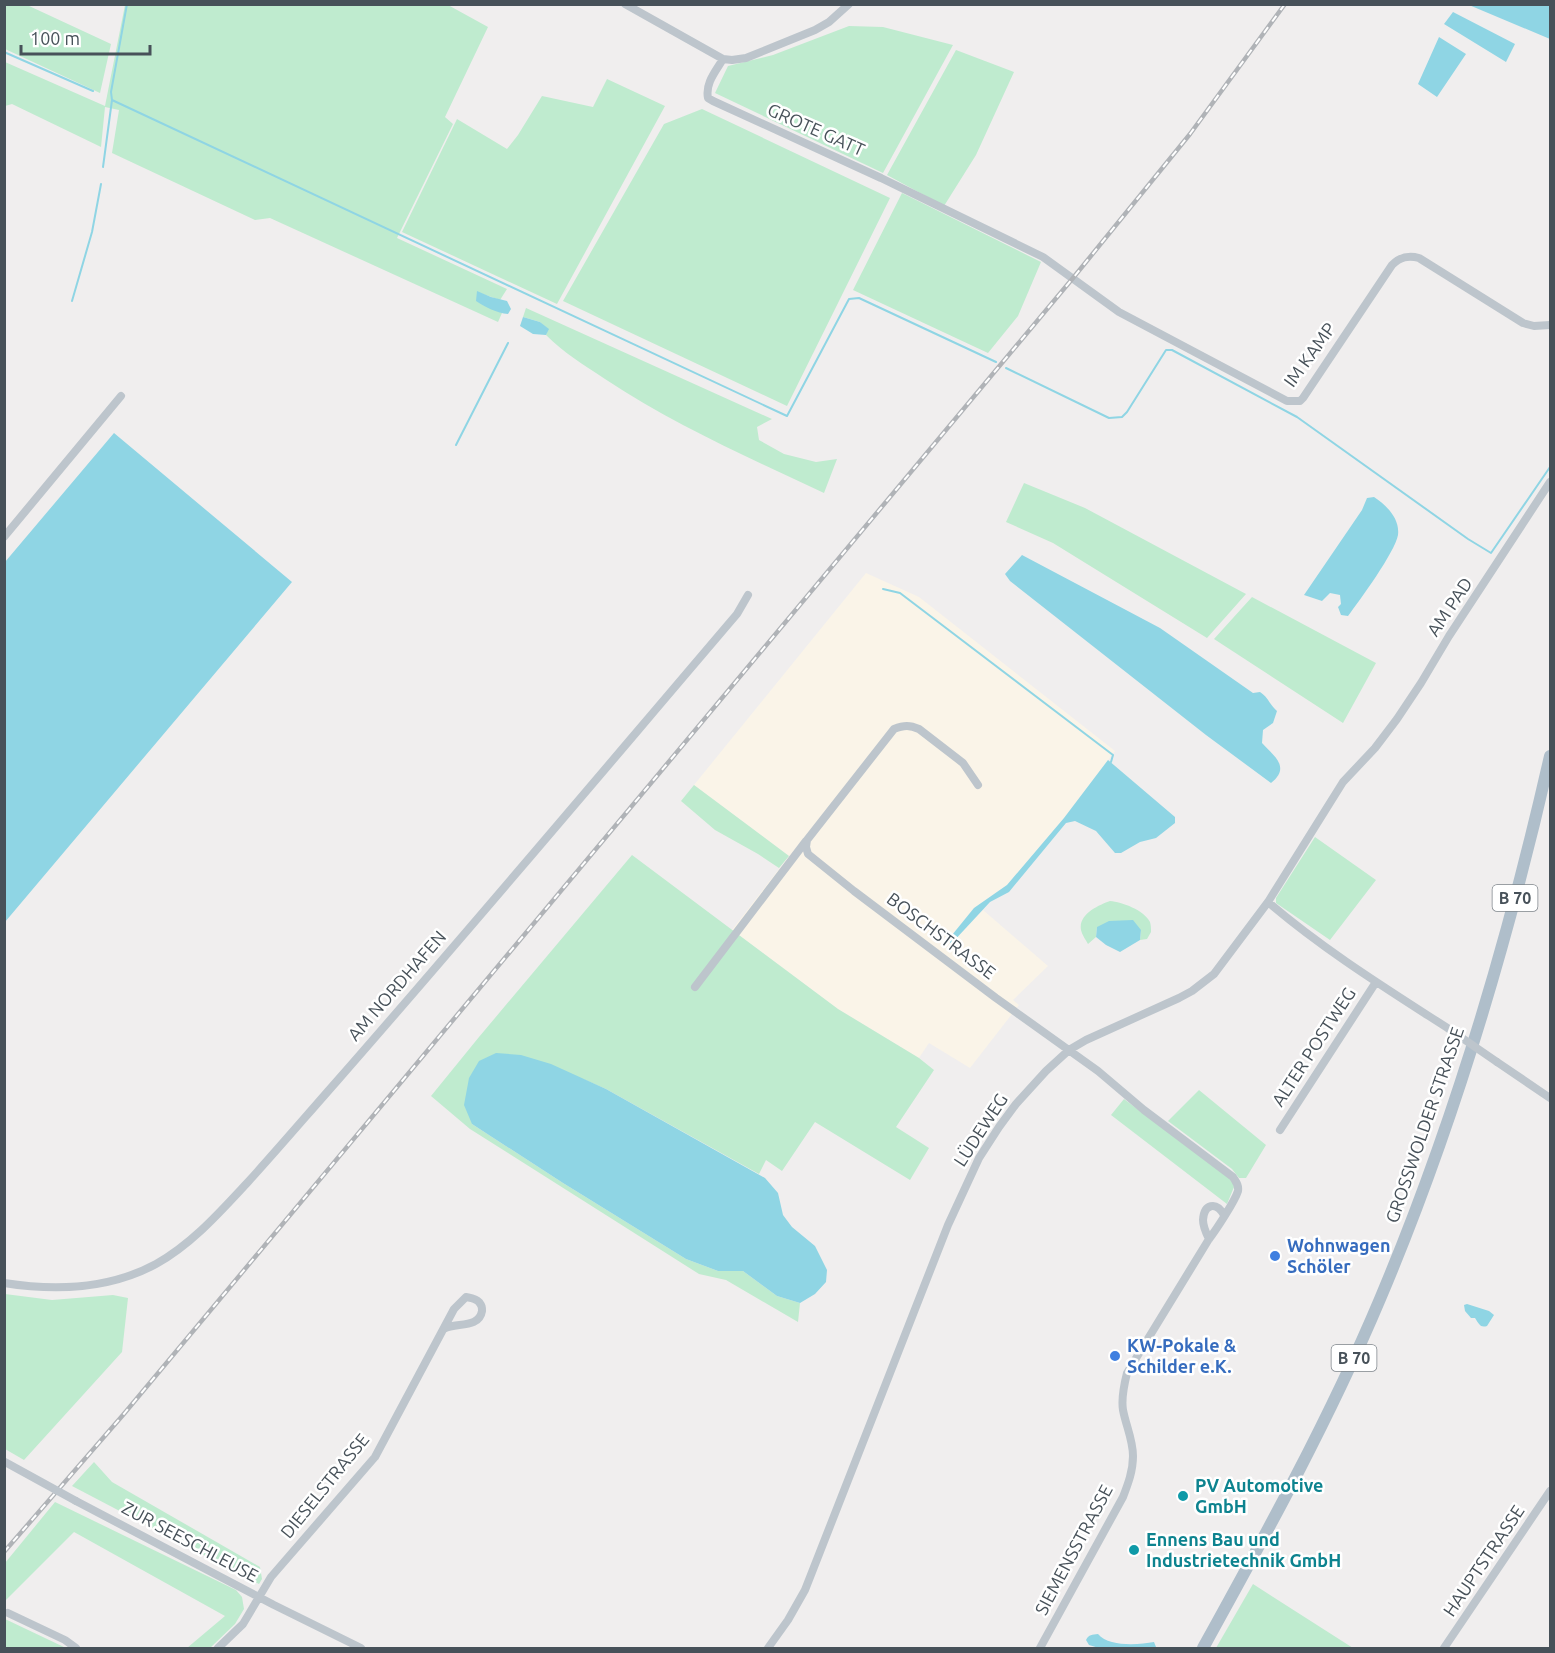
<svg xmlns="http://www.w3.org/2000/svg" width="1555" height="1653" font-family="Ubuntu,sans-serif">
<rect width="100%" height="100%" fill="#f0eeee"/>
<path fill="#faf4e8" d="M 866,573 L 919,597 L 1115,751 L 1064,818 L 1007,885 L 974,908 L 948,940 L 952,943 L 983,910 L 1048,966 L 1013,1000 L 1019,1005 L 970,1068 L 929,1043 L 919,1058 L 838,1009 L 732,930 L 789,856 L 694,785 Z"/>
<path fill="#bfebcf" d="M 5,4 L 27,5 L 111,44 L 100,93 L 5,49 Z
M 125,5 L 448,5 L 488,27 L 445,117 L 453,124 L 397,238 L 507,289 L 500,300 L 477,292 L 483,305 L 502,313 L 498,322 L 270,218 L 255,220 L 112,153 L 119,110 L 105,107 L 101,147 L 12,104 L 5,106 L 5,62 L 105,106 Z
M 849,26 L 883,27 L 953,45 L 883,173 L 715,93 L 728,66 L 773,55 Z
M 956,50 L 1014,72 L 976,155 L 944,206 L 887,175 Z
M 607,79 L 665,106 L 557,304 L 402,232 L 457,119 L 507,149 L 518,135 L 542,96 L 593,107 Z
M 702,109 L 890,198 L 787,406 L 563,301 L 664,124 Z
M 902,193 L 1041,262 L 1018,316 L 988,353 L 853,290 Z
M 526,308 L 772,419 L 757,427 L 759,440 L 784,454 L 816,462 L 837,459 L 824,493 C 750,458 674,425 605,379 C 584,365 564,353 546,335 L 548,329 L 540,322 L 523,317 Z
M 1024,483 L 1085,508 L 1246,594 L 1207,638 L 1053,543 L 1006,522 Z
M 1252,597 L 1376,663 L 1343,723 L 1214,639 Z
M 694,785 L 789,856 L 779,868 L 758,854 L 715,830 L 681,801 Z
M 1315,837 L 1376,880 L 1330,940 L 1276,903 L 1276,898 Z
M 632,855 L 838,1009 L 919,1058 L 934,1070 L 896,1127 L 929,1148 L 910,1180 L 815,1122 L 782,1171 L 766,1160 L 759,1174 L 606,1089 L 583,1079 L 472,1124 L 563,1183 L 686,1259 L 718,1271 L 743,1271 L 777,1296 L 800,1303 L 798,1322 L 726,1280 L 699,1274 L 470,1129 L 431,1096 L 479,1037 Z
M 1110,901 C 1122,902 1144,910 1150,922 C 1151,925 1151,929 1151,932 L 1147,939 L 1140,940 L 1141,930 L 1097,927 L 1096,937 L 1088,944 C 1086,940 1082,935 1081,930 C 1078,914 1099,905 1110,901 Z
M 1199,1090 L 1266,1145 L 1246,1178 L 1239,1178 L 1232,1169 L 1168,1121 Z
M 1124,1099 L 1233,1181 L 1234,1187 L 1227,1204 L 1111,1115 Z
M 5,1294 L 52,1300 L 113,1295 L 128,1298 L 122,1352 L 24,1460 L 5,1449 Z
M 94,1462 L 112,1482 L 260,1567 L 262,1579 L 259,1584 L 72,1486 Z
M 55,1502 L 236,1590 L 242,1597 L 244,1609 L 235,1624 L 210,1648 L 187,1648 L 225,1616 L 74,1532 L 5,1601 L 5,1563 Z
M 1253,1584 L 1353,1648 L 1216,1648 Z
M 5,1619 L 66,1648 L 5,1648 Z"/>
<path fill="#8fd5e4" d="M 1469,5 L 1550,5 L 1550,39 Z
M 1453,12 L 1515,44 L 1506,62 L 1444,24 Z
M 1439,37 L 1466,54 L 1437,97 L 1418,84 Z
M 477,291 L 491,297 L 507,301 L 511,309 L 508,314 C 497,313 485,307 476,301 Z
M 523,317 L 540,322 L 549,329 L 546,335 L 533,334 L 520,326 Z
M 114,433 L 292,582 L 5,922 L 5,562 Z
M 1374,497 C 1386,505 1400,518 1398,535 C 1395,552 1360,600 1348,616 L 1341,615 L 1338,607 L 1341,604 L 1340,595 L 1330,593 L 1322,601 L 1304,595 L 1362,510 L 1367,498 Z
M 1022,555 L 1160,628 L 1253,693 L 1260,692 C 1268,697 1270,705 1277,711 L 1273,723 L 1263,730 L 1262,743 C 1274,756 1291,767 1271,783 L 1206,735 L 1010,581 L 1005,574 Z
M 1108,760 L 1175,817 L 1175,823 L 1156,838 L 1140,842 L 1121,853 L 1115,853 L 1096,831 L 1075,821 L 1066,823 L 1009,892 L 990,902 L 951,944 L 948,940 L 974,908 L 1007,885 L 1064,818 Z
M 1133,920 L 1141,930 L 1140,940 L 1120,952 L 1106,945 L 1096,937 L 1097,927 L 1109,921 Z
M 496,1053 L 521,1055 L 551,1064 L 606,1089 L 765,1178 L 778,1193 L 783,1215 L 792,1227 L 815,1246 L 827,1270 L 826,1282 L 815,1294 L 800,1303 L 777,1296 L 743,1271 L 718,1271 L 686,1259 L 563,1183 L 472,1124 L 464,1105 L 469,1078 L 479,1061 Z
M 1467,1304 L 1489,1311 L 1494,1315 L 1487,1326 C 1480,1328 1479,1324 1475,1318 L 1471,1318 L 1465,1311 L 1464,1305 Z
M 1098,1634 C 1109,1647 1138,1645 1154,1642 L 1156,1647 L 1154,1648 L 1099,1648 L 1089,1645 L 1086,1640 C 1089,1634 1092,1635 1098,1634 Z"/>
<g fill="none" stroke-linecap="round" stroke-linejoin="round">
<path stroke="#8fd5e4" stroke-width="2" d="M 127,4 L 111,92 L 112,100 L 787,416 L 849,299 L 859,298 L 996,362
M 4,52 L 93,91
M 103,167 L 112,100
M 72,301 L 92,232 L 101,184
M 1006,368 L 1109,418 L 1122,417 L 1127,412 L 1166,350 L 1172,350 L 1297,417 L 1468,539 L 1491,553 L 1550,467
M 456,445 L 508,343
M 883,589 L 900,593 L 1113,755 L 1111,762"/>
<path stroke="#bdc5cc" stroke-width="8" d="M 625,4 L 723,59 L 732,60 L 746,58 L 815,30 L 829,22 L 849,4
M 723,59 C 716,71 705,83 708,98 L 713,101 L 881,178 L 1043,257 L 1119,312 L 1287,401 L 1300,401 L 1303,398 L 1392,265 C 1400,257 1408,255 1419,258 L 1523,323 L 1534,326 L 1550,325
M 4,537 L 121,396
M 978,785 L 963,763 L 919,729 C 910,725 904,725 894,729 L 807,840 L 806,847 L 808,854 L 854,891 L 996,998 L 1098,1071 L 1144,1110 L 1233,1177 C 1236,1182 1239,1185 1238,1191 C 1235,1201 1216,1230 1209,1239 L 1127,1373 C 1124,1385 1121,1398 1123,1410 C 1126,1426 1133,1440 1133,1456 C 1133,1471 1128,1484 1123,1497 L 1040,1648
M 1268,902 C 1324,950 1387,989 1449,1029
M 695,987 L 806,841
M 1497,1062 L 1550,1098
M 1280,1130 L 1376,982
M 1209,1239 C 1206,1233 1203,1227 1203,1220 C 1204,1204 1216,1201 1224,1215
M 4,1283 C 55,1291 110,1289 156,1264 C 192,1244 220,1212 248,1182 C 278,1149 307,1115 337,1081 C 472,927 604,770 737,614 L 748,595
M 76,1501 L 274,1605 L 361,1648
M 8,1613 L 65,1640 L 76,1648
M 218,1648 L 243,1624 L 271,1577 L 375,1457 L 454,1309 L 466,1297 C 471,1298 475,1298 479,1302 C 482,1306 482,1307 482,1311 C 479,1329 455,1322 444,1329
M 768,1648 L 788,1620 L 805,1590 L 948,1225 L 979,1158 L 999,1127 L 1016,1104 L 1046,1071 L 1069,1050 L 1086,1040 L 1179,998 L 1192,991 L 1214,974 L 1268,902 L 1343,782 L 1375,748 L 1397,719 L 1421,683 L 1449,636 L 1550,482
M 1444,1648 L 1550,1491"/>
<path stroke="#afbeca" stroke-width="12" d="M 1203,1648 C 1266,1534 1329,1420 1380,1299 C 1454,1124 1508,941 1550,756"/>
<defs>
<path id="rail" d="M 4,1552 L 123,1415 L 1073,278 L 1190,134 L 1285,4"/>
</defs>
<use href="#rail" stroke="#b0b3b7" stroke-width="4.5"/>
<use href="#rail" stroke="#fff" stroke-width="2" stroke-dasharray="7" stroke-linecap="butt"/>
<path stroke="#bdc5cc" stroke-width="8" d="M 1449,1029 L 1497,1062
M 5,1462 L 76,1501"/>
</g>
<g fill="#3f7fe0" stroke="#fff" stroke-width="2">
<circle cx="1275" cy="1256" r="6"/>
<circle cx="1115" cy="1356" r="6"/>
</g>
<g fill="#0f9aa8" stroke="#fff" stroke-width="2">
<circle cx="1183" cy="1496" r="6"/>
<circle cx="1134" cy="1550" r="6"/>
</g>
<g text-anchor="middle" stroke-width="5" stroke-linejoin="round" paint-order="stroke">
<g fill="#fff" stroke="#7e858b" stroke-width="1.5">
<rect x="1492.5" y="885" width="45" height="26" rx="4.5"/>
<rect x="1331.5" y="1345" width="45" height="26" rx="4.5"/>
</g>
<g font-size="16" font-weight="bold" fill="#475159">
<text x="1515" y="904">B 70</text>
<text x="1354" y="1364">B 70</text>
</g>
<g font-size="18" fill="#475159" stroke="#fff">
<text transform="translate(816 130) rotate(24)" y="6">GROTE GATT</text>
<text transform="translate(1310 355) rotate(-54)" y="6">IM KAMP</text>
<text transform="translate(1450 607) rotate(-56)" y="6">AM PAD</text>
<text transform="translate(941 936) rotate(37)" y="6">BOSCHSTRASSE</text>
<text transform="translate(397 986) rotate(-49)" y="6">AM NORDHAFEN</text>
<text transform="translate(1314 1047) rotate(-57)" y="6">ALTER POSTWEG</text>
<text transform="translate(1425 1125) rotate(-71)" y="6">GROSSWOLDER STRASSE</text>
<text transform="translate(981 1130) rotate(-57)" y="6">LÜDEWEG</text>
<text transform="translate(325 1486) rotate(-51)" y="6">DIESELSTRASSE</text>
<text transform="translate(190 1542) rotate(28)" y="6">ZUR SEESCHLEUSE</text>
<text transform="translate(1074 1550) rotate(-62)" y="6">SIEMENSSTRASSE</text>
<text transform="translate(1484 1561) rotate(-56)" y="6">HAUPTSTRASSE</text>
</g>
<g font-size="18" font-weight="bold" fill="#366cbe" stroke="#fff" text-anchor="start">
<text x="1287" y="1252">Wohnwagen<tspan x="1287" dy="21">Schöler</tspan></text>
<text x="1127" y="1352">KW-Pokale &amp;<tspan x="1127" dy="21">Schilder e.K.</tspan></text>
</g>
<g font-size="18" font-weight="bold" fill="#0d838f" stroke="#fff" text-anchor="start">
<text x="1195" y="1492">PV Automotive<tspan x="1195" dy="21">GmbH</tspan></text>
<text x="1146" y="1546">Ennens Bau und<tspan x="1146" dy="21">Industrietechnik GmbH</tspan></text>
</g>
</g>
<rect width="1555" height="1653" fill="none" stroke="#475159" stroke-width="12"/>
<path d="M21 45v9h129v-9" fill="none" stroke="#475159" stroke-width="3"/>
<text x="30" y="45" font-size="18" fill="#475159" stroke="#ffffff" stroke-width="4.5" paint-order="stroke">100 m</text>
</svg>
